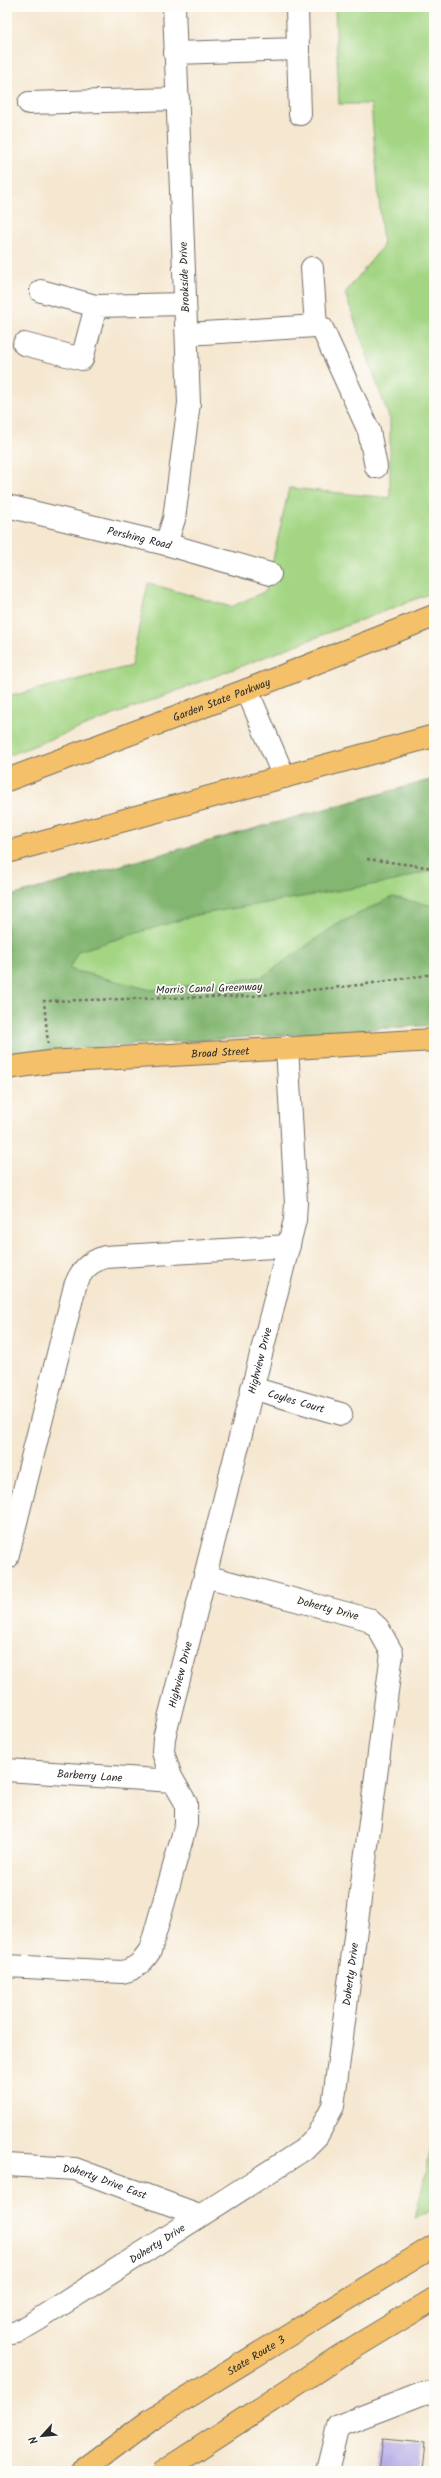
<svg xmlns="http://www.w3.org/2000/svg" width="441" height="2478" font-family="Kalam,sans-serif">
<rect width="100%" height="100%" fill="#fdfcf7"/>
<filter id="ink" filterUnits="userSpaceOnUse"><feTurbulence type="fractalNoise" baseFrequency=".025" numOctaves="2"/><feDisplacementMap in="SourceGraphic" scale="8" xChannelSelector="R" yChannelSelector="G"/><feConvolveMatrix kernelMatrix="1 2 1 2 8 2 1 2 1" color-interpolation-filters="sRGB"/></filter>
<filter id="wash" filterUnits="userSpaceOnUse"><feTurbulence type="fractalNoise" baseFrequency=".012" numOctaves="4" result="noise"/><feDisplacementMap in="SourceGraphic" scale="16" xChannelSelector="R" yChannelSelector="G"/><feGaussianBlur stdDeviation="0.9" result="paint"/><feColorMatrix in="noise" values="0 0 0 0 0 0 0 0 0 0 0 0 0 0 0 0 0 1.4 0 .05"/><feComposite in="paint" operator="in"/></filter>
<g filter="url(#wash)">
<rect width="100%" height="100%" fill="#f5e7d0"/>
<path fill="#a3d583" stroke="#678057" d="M 335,7 L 434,7 L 434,592 L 7,756 L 7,697 L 131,666 L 148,583 L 231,607 L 266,591 L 289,488 L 390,498 L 390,420 L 345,293 L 383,246 L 371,104 L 339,104 Z
M 434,779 L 434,1025 L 7,1053 L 7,897 Z
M 434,2135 L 434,2209 L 415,2219 Z"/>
<path fill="#82b671" stroke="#56704e" d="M 434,779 L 434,869 L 395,881 L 196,915 L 78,951 L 69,969 L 151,990 L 262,977 L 336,925 L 392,897 L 434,906 L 434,1025 L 7,1053 L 7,897 Z"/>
<g id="blocks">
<path fill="#b3aae6" d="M 383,2439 L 425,2443 L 422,2471 L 379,2471 Z"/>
</g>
</g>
<g filter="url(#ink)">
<use href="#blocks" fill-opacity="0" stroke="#726d65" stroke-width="1"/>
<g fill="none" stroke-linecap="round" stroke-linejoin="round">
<defs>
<g id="minor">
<path d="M 298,49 L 300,114"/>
<path d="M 175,53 L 298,49 L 297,7"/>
<path d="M 29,103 L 178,99"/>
<path d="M 312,268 L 316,326 L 322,328 L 369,431 L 376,467"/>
<path d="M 41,291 L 96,306"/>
<path d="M 187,334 L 316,326"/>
<path d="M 24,344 L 82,359 L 96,306 L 185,304"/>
<path id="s1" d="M 7,506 L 166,544 L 270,574"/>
<path d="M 166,544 L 174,519 L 189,403 L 174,7"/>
<path d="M 247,690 L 284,777"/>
<path id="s2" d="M 252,1388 L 341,1414"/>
<path d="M 7,1558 L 75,1286 C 81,1270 89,1262 105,1257 L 289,1246"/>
<path id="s3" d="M 7,1770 L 173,1781"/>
<path id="s4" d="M 7,1966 L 122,1972 C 136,1969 142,1963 150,1951 L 186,1824 L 186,1803 L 171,1777 L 163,1752 L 164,1738 L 295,1220 L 296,1203 L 287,1047"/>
<path id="s5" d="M 7,2165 L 75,2169 L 199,2215"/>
<path id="s6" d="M 7,2334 L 17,2332 L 39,2319 L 303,2150 L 317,2136 L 333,2106 L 392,1653 L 378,1628 L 368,1619 L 205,1576"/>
<path d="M 327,2471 L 338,2426 L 424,2393 L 434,2392"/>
</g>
<g id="major">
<path id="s7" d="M 7,1068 L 49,1062 L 434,1040"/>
</g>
<g id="highway">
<path id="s8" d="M 7,780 L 247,690 L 434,616"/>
<path d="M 7,852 L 434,736"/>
<path id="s9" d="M 82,2471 L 152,2419 L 434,2246"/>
<path d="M 164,2471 L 340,2356 L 434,2299"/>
</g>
</defs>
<use href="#minor" stroke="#726d65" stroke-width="24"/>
<use href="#major" stroke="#726d65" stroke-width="24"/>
<use href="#highway" stroke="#726d65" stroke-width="24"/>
<path stroke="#726d65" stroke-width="2.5" stroke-dasharray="3 3" stroke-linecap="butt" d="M 367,859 L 434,868
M 48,1044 L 44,1001 L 252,996 L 360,985 L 434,974"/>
<use href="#minor" stroke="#fff" stroke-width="22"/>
<use href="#major" stroke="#f4c16a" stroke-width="22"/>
<use href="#highway" stroke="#f4c16a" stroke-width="22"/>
</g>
</g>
<g text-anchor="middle" stroke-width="3.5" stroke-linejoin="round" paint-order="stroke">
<g font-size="11" fill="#2b2b2b" stroke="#fdfcf7">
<text transform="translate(184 277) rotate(-92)" y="4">Brookside Drive</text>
<text dy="4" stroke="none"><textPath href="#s1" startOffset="136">Pershing Road</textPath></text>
<text dy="4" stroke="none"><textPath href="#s8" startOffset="229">Garden State Parkway</textPath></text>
<text transform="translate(209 988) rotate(-2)" y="4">Morris Canal Greenway</text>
<text dy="4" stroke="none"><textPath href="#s7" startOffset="214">Broad Street</textPath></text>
<text dy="4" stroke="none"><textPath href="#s4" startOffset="764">Highview Drive</textPath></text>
<text dy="4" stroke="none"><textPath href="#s2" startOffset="46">Coyles Court</textPath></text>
<text transform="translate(328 1608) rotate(15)" y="4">Doherty Drive</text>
<text dy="4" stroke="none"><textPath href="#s4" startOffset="440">Highview Drive</textPath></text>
<text dy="4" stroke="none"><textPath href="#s3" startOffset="83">Barberry Lane</textPath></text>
<text dy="4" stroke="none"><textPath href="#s6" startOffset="536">Doherty Drive</textPath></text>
<text dy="4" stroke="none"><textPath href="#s5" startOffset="100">Doherty Drive East</textPath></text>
<text dy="4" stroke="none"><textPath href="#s6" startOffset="176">Doherty Drive</textPath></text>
<text dy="4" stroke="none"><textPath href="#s9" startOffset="209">State Route 3</textPath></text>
</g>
</g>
<rect width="441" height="2478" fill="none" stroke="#fdfcf7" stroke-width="24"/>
<g transform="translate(42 2436) rotate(243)" stroke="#fdfcf7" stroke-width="3" paint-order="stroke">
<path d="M0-3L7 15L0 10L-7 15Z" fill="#2b2b2b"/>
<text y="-6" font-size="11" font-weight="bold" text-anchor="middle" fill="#2b2b2b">N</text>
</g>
</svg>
